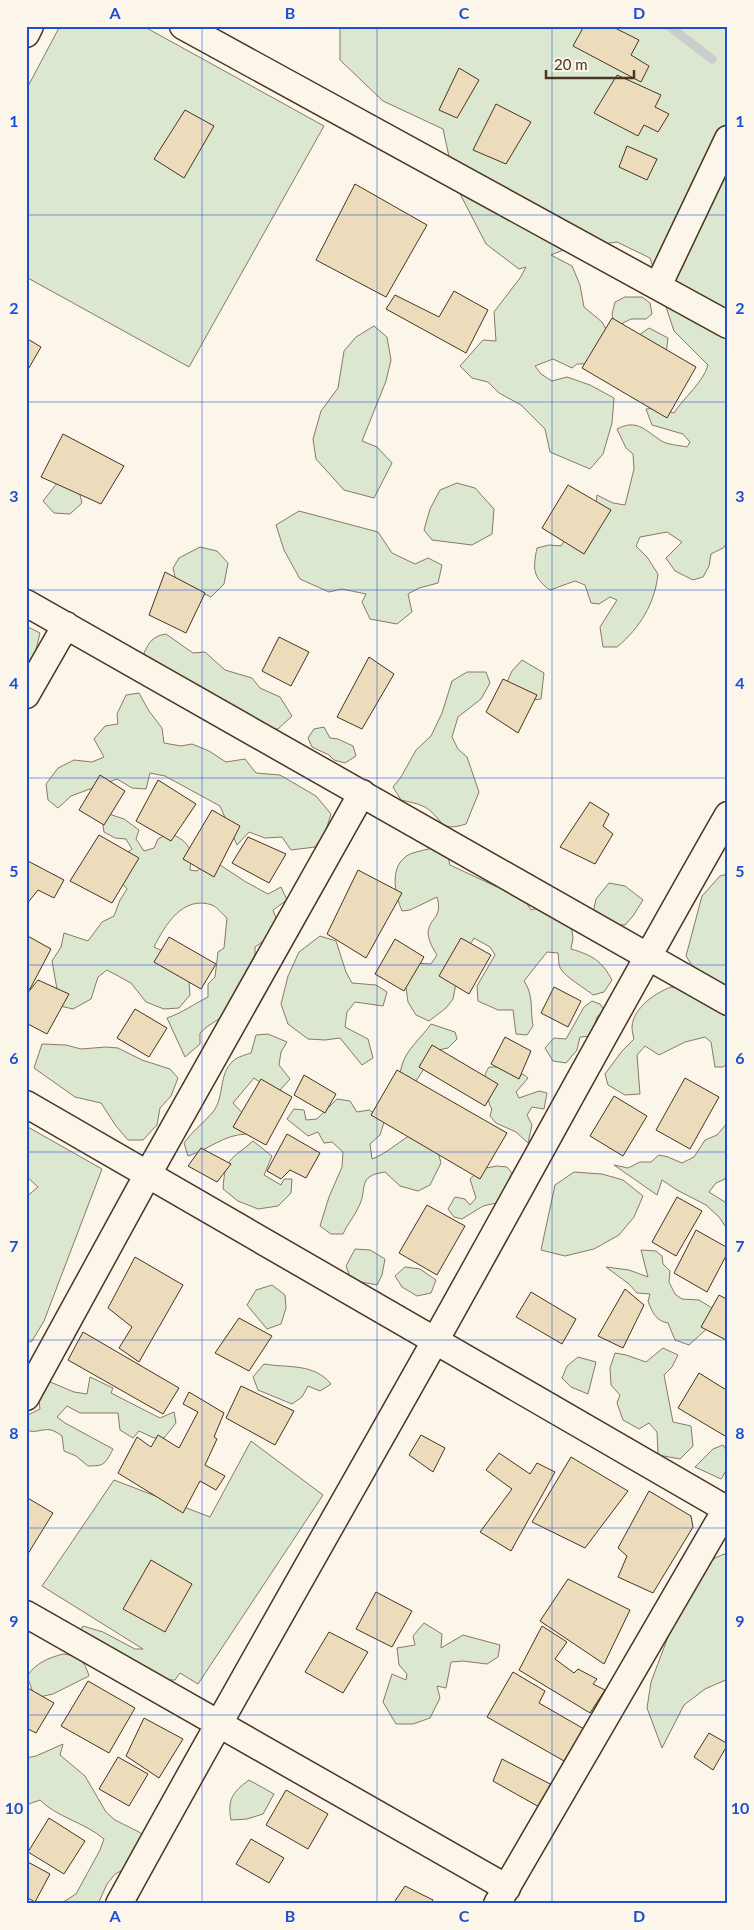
<svg xmlns="http://www.w3.org/2000/svg" width="754" height="1930" font-family="Lato,sans-serif">
<rect width="100%" height="100%" fill="#fbf6e9"/>
<path fill="#dce7d0" stroke="#887966" d="M 60,26 L 143,26 L 324,126 L 189,367 L 26,277 L 26,90 Z
M 340,26 L 728,26 L 728,542 L 723,548 L 711,554 L 709,566 L 703,577 L 693,580 L 675,571 L 666,558 L 682,542 L 667,532 L 640,537 L 636,546 L 647,557 L 658,574 C 655,603 640,628 617,647 L 603,647 L 600,627 L 617,600 L 610,597 L 599,604 L 591,603 L 585,585 L 575,581 L 550,590 C 532,577 533,568 537,548 L 549,545 L 561,546 L 569,533 L 595,512 L 597,495 L 613,503 L 625,505 L 634,469 L 633,454 L 626,448 L 617,429 C 636,419 644,429 660,440 C 667,445 678,445 687,447 L 690,442 L 683,434 L 652,425 L 646,409 L 658,408 L 674,413 C 684,397 703,383 708,365 L 674,331 L 650,258 L 617,242 L 566,249 L 551,255 L 572,266 L 580,285 L 584,307 L 602,322 L 612,339 L 631,341 L 649,328 L 668,338 L 665,362 L 577,364 L 572,368 L 553,359 L 535,366 L 541,374 L 552,381 L 567,377 L 590,385 L 614,398 L 612,423 L 603,454 L 590,469 L 550,452 L 545,429 L 521,405 L 499,393 L 488,382 L 472,378 L 460,366 L 483,340 L 496,341 L 494,312 L 520,278 L 526,267 L 519,269 L 486,244 L 455,184 L 443,129 L 383,101 L 340,60 Z
M 625,297 L 642,297 L 650,303 L 652,314 L 646,319 L 631,319 L 615,327 L 612,314 L 615,302 Z
M 374,326 L 387,337 L 391,360 L 386,381 L 362,441 L 377,447 L 392,463 L 374,498 L 344,490 L 316,459 L 313,439 L 321,411 L 338,388 L 344,351 L 356,337 Z
M 58,482 L 79,491 L 82,503 L 70,514 L 54,513 L 43,501 Z
M 457,483 L 475,488 L 494,509 L 492,534 L 472,545 L 432,540 L 424,530 L 430,509 L 440,490 Z
M 299,511 L 378,532 L 392,553 L 415,564 L 428,558 L 442,565 L 438,583 L 419,588 L 408,594 L 412,612 L 397,624 L 370,619 L 362,602 L 366,594 L 342,589 L 329,592 L 300,579 L 284,550 L 276,525 Z
M 200,547 L 217,551 L 228,563 L 224,584 L 211,597 L 176,581 L 173,568 L 179,558 Z
M 26,626 L 40,633 L 34,658 L 26,671 Z
M 166,634 L 193,653 L 205,652 L 225,670 L 252,678 L 260,688 L 280,697 L 292,716 L 278,729 L 266,728 L 210,699 L 202,687 L 192,682 L 180,682 L 150,665 L 144,653 C 149,642 153,636 166,634 Z
M 522,660 L 544,673 L 541,699 L 524,701 L 502,693 L 512,671 Z
M 467,672 L 486,672 L 490,683 L 481,699 L 458,717 L 452,737 L 458,749 L 467,757 L 479,792 L 466,824 C 438,833 444,819 425,807 C 417,803 409,802 401,800 L 393,787 L 401,777 L 416,750 L 431,736 L 442,713 L 452,681 Z
M 139,693 L 149,711 L 162,728 L 164,743 L 181,746 L 192,744 L 209,751 L 226,762 L 245,759 L 256,773 L 280,775 L 316,796 L 331,814 L 325,833 L 315,847 L 291,850 L 282,837 L 265,838 L 249,832 L 237,845 L 220,806 L 165,776 L 150,773 L 146,789 L 132,788 L 117,779 L 71,796 L 58,808 L 48,800 L 46,784 L 58,768 L 74,760 L 92,762 L 104,757 L 94,739 L 105,726 L 118,724 L 117,714 L 126,695 Z
M 324,727 L 330,738 L 338,739 L 353,746 L 356,756 L 345,763 L 334,760 L 329,755 L 312,747 L 308,738 L 314,729 Z
M 106,813 L 124,819 L 139,830 L 136,839 L 144,851 L 154,848 L 158,839 L 170,833 C 191,843 192,849 190,870 L 197,871 L 205,863 L 214,861 L 246,882 L 268,894 L 281,887 L 287,900 L 273,910 L 276,918 C 270,933 269,938 255,947 L 255,962 L 222,1017 L 208,1026 L 200,1033 L 200,1044 L 185,1057 L 167,1018 C 182,1013 194,1004 208,997 L 208,984 L 215,977 L 218,952 L 224,948 L 227,918 C 222,914 217,907 212,905 C 183,895 165,925 154,947 L 175,957 L 188,969 L 190,995 L 179,1008 L 164,1009 L 146,1002 L 131,983 L 107,970 L 98,977 L 91,999 L 73,1009 L 60,1006 L 52,961 L 61,947 L 64,933 L 88,941 L 102,922 L 114,916 L 120,900 L 127,889 L 121,882 L 126,854 L 132,849 L 126,839 L 115,838 L 104,832 L 102,818 Z
M 437,847 L 447,854 L 450,865 L 495,886 L 522,896 L 531,910 L 538,908 L 571,924 L 573,938 L 571,949 C 592,955 602,961 612,980 L 604,992 L 593,995 C 585,988 565,977 561,969 C 558,965 559,958 558,953 L 547,952 L 524,981 C 534,995 530,1010 533,1026 L 527,1035 L 516,1034 L 513,1010 L 498,1010 L 478,1001 L 477,986 L 495,955 L 490,947 L 474,938 L 466,951 L 457,978 L 453,999 L 446,1008 L 429,1021 L 416,1015 L 408,1002 L 405,980 L 413,963 L 431,964 L 437,955 C 433,949 428,940 428,932 C 430,917 443,918 437,897 L 410,910 L 402,911 C 395,894 388,865 410,854 C 418,851 429,849 437,847 Z
M 728,874 L 728,989 L 700,978 L 686,956 L 702,896 L 720,876 Z
M 609,883 L 625,886 L 643,900 L 633,916 L 625,925 L 609,924 L 593,913 L 596,899 Z
M 320,936 L 336,941 L 346,972 L 352,983 L 376,985 L 387,992 L 383,1006 L 355,1002 L 347,1012 L 345,1027 L 368,1039 L 373,1058 L 362,1065 L 340,1038 L 325,1040 L 308,1039 L 288,1024 L 281,1004 L 288,976 L 299,952 Z
M 671,987 L 687,990 L 728,1017 L 728,1063 L 723,1067 L 715,1067 L 711,1042 L 705,1037 L 685,1042 L 659,1055 L 645,1046 L 637,1055 L 640,1094 L 625,1095 L 608,1085 L 605,1074 L 622,1051 L 634,1039 C 633,1035 632,1031 632,1027 C 633,1008 655,993 671,987 Z
M 592,1001 L 600,1004 L 604,1010 L 597,1017 L 591,1036 L 580,1037 L 577,1050 L 566,1063 L 553,1061 L 545,1048 L 554,1038 L 566,1039 L 584,1007 Z
M 431,1024 L 455,1032 L 457,1039 L 448,1048 L 433,1051 L 425,1067 L 414,1084 L 399,1077 C 400,1073 401,1069 402,1065 C 406,1050 422,1037 431,1024 Z
M 268,1034 L 287,1042 L 281,1052 L 279,1065 L 290,1079 L 280,1090 L 268,1088 L 254,1078 L 233,1103 L 250,1121 L 246,1134 C 223,1135 210,1149 188,1156 L 184,1143 C 192,1131 204,1123 213,1112 C 225,1096 218,1075 233,1061 C 237,1057 245,1055 251,1053 L 256,1035 Z
M 42,1044 L 66,1045 L 81,1049 L 106,1047 L 118,1048 L 142,1060 L 170,1069 L 178,1078 L 171,1096 L 160,1108 L 157,1125 L 143,1140 L 128,1140 L 116,1126 L 101,1103 L 75,1097 L 34,1068 Z
M 489,1067 L 497,1067 L 518,1077 L 523,1074 L 528,1078 L 516,1092 L 519,1098 L 539,1091 L 547,1093 L 544,1109 L 532,1107 L 527,1115 L 532,1125 L 528,1143 L 516,1132 L 496,1123 L 490,1116 L 492,1109 C 488,1104 489,1099 488,1094 C 485,1083 482,1077 489,1067 Z
M 337,1099 L 350,1101 L 357,1112 L 369,1110 L 385,1119 L 380,1135 L 370,1144 L 372,1159 C 388,1153 400,1140 416,1132 L 436,1144 L 441,1163 L 430,1185 L 418,1191 L 400,1186 L 385,1172 C 356,1176 368,1189 359,1206 C 355,1216 347,1224 343,1234 L 331,1234 L 320,1226 L 329,1197 L 342,1167 L 343,1152 L 332,1142 L 324,1143 L 318,1132 L 308,1136 L 287,1119 L 294,1109 L 304,1110 L 306,1120 L 317,1119 Z
M 728,1122 L 728,1169 L 725,1179 L 716,1183 L 709,1192 L 728,1204 L 728,1230 L 719,1217 L 706,1205 L 677,1190 L 662,1180 L 657,1195 L 614,1165 L 628,1168 L 640,1162 L 651,1162 L 659,1155 L 668,1157 L 682,1163 L 694,1157 L 705,1140 L 717,1135 Z
M 26,1126 L 102,1169 L 44,1321 L 32,1341 L 26,1343 L 26,1197 L 38,1187 L 26,1176 Z
M 253,1141 L 272,1156 L 264,1175 L 281,1185 L 284,1179 L 292,1179 L 291,1193 L 278,1206 L 258,1209 L 238,1201 L 223,1189 C 225,1157 230,1161 253,1141 Z
M 497,1166 L 507,1167 L 515,1177 L 504,1195 L 496,1203 L 483,1206 L 462,1219 L 454,1217 L 448,1209 L 455,1197 L 465,1199 L 470,1205 L 476,1198 L 470,1179 L 481,1169 Z
M 574,1172 L 602,1174 L 623,1180 L 643,1196 L 634,1217 L 619,1235 L 594,1249 L 565,1256 L 541,1250 L 555,1185 Z
M 355,1249 L 370,1250 L 385,1259 L 382,1275 L 377,1285 L 351,1280 L 346,1266 Z
M 641,1250 L 656,1251 L 662,1256 L 663,1264 L 670,1271 L 669,1282 L 675,1294 L 682,1299 L 699,1300 L 712,1308 L 712,1324 L 689,1345 L 675,1340 L 668,1323 C 656,1321 652,1312 648,1301 L 650,1294 L 637,1293 L 629,1284 L 606,1267 L 629,1270 L 648,1277 Z
M 405,1267 L 420,1269 L 436,1280 L 431,1293 L 417,1296 L 402,1287 L 395,1276 Z
M 272,1285 L 285,1295 L 286,1308 L 281,1324 L 267,1329 L 247,1305 L 256,1290 Z
M 663,1348 L 678,1355 L 672,1367 L 664,1375 L 673,1422 L 691,1426 L 693,1446 L 680,1459 L 658,1455 L 657,1432 L 649,1423 L 639,1429 L 623,1420 L 617,1403 L 620,1395 L 611,1385 L 610,1368 L 615,1353 L 626,1355 L 646,1362 Z
M 578,1357 L 596,1362 L 588,1394 L 571,1387 L 562,1378 L 567,1366 Z
M 264,1364 C 288,1368 314,1363 331,1384 L 320,1391 L 308,1386 L 302,1397 L 292,1404 L 258,1390 L 253,1377 Z
M 90,1377 L 113,1388 L 111,1393 L 160,1418 L 174,1412 L 176,1423 L 164,1438 L 154,1438 L 139,1431 L 133,1438 L 120,1430 L 118,1413 L 80,1413 L 67,1406 L 57,1417 L 65,1423 L 113,1449 C 105,1464 105,1466 88,1466 L 76,1456 L 64,1451 L 62,1436 C 59,1434 55,1431 51,1430 C 42,1428 36,1434 26,1430 L 26,1416 L 40,1409 L 38,1394 L 43,1379 L 74,1392 L 87,1394 Z
M 251,1441 L 323,1495 L 198,1684 L 180,1673 L 175,1680 L 159,1680 L 78,1635 L 83,1626 L 103,1632 L 135,1649 L 143,1649 L 42,1586 L 114,1480 L 210,1517 Z
M 723,1445 C 731,1456 729,1468 721,1479 L 695,1467 L 713,1449 Z
M 724,1554 L 728,1556 L 728,1679 L 705,1689 L 684,1705 L 662,1748 L 647,1708 L 651,1682 L 688,1584 L 702,1564 Z
M 424,1623 L 442,1634 L 441,1648 L 463,1635 L 500,1645 L 498,1657 L 487,1664 L 463,1661 L 451,1662 L 446,1688 L 437,1686 L 440,1698 L 430,1718 L 413,1724 L 396,1724 L 383,1702 L 392,1674 L 406,1680 L 407,1674 L 399,1665 L 397,1648 L 415,1645 L 413,1636 Z
M 63,1654 C 80,1656 84,1660 89,1676 L 53,1694 L 35,1698 L 27,1676 C 36,1663 48,1658 63,1654 Z
M 63,1744 L 60,1755 L 85,1776 L 106,1812 L 115,1820 L 139,1832 L 149,1840 L 127,1868 L 115,1874 L 107,1884 L 98,1904 L 60,1904 L 76,1894 L 100,1850 L 104,1839 C 84,1822 58,1818 40,1800 L 26,1805 L 26,1758 L 36,1756 Z
M 249,1780 L 274,1794 L 263,1814 L 247,1819 L 231,1820 C 227,1799 233,1792 249,1780 Z"/>
<g fill="none" stroke-linecap="round" stroke-linejoin="round">
<path stroke="#c9cecd" stroke-width="9" d="M 669,26 L 712,59"/>
</g>
<path fill="#ecdcbc" stroke="#4a3520" d="M 584,26 L 611,26 L 639,40 L 631,55 L 649,66 L 641,82 L 573,46 Z
M 459,68 L 479,80 L 457,118 L 439,110 Z
M 617,75 L 661,95 L 655,107 L 669,114 L 658,132 L 644,125 L 638,136 L 594,113 Z
M 496,104 L 531,122 L 506,164 L 473,150 Z
M 185,110 L 214,126 L 184,178 L 154,159 Z
M 627,146 L 657,159 L 647,180 L 619,167 Z
M 355,184 L 427,225 L 386,297 L 316,260 Z
M 454,291 L 488,310 L 466,353 L 386,309 L 395,295 L 439,317 Z
M 612,318 L 696,367 L 667,418 L 582,368 Z
M 26,338 L 41,347 L 26,373 Z
M 63,434 L 124,466 L 101,504 L 41,477 Z
M 568,485 L 611,510 L 584,554 L 542,528 Z
M 165,572 L 205,593 L 186,633 L 149,615 Z
M 279,637 L 309,652 L 291,686 L 262,671 Z
M 369,657 L 394,674 L 362,729 L 337,717 Z
M 503,679 L 537,695 L 518,733 L 486,712 Z
M 100,775 L 125,791 L 104,825 L 79,810 Z
M 158,780 L 196,804 L 171,841 L 136,821 Z
M 590,802 L 609,814 L 603,826 L 613,834 L 595,864 L 560,847 Z
M 212,810 L 240,826 L 214,877 L 183,859 Z
M 99,835 L 139,858 L 112,903 L 70,881 Z
M 248,837 L 286,854 L 269,883 L 232,863 Z
M 26,860 L 64,880 L 54,898 L 38,890 L 26,905 Z
M 358,870 L 402,893 L 366,958 L 327,934 Z
M 26,935 L 51,949 L 30,989 L 26,987 Z
M 169,937 L 216,964 L 201,989 L 154,962 Z
M 461,938 L 491,955 L 469,994 L 439,976 Z
M 395,939 L 424,957 L 404,991 L 375,974 Z
M 38,980 L 69,994 L 47,1034 L 26,1023 L 26,995 Z
M 554,987 L 581,1001 L 568,1027 L 541,1013 Z
M 135,1009 L 167,1028 L 149,1057 L 117,1038 Z
M 505,1037 L 531,1051 L 519,1079 L 491,1064 Z
M 432,1045 L 498,1084 L 485,1106 L 419,1067 Z
M 397,1070 L 507,1133 L 480,1179 L 371,1115 Z
M 304,1075 L 336,1094 L 325,1113 L 294,1095 Z
M 685,1078 L 719,1097 L 690,1149 L 656,1130 Z
M 261,1079 L 292,1097 L 266,1145 L 233,1127 Z
M 614,1096 L 647,1116 L 623,1156 L 590,1136 Z
M 287,1134 L 320,1153 L 306,1178 L 290,1170 L 281,1179 L 267,1171 Z
M 201,1148 L 231,1164 L 217,1182 L 188,1166 Z
M 677,1197 L 702,1211 L 676,1256 L 652,1242 Z
M 427,1205 L 465,1226 L 437,1275 L 399,1253 Z
M 696,1230 L 728,1248 L 728,1252 L 707,1292 L 674,1273 Z
M 135,1257 L 183,1285 L 139,1362 L 119,1348 L 132,1327 L 108,1308 Z
M 625,1289 L 644,1305 L 623,1348 L 598,1336 Z
M 531,1292 L 576,1319 L 562,1344 L 516,1317 Z
M 719,1295 L 728,1300 L 728,1341 L 701,1327 Z
M 239,1318 L 272,1336 L 249,1371 L 215,1353 Z
M 83,1332 L 179,1388 L 163,1414 L 68,1360 Z
M 699,1373 L 728,1391 L 728,1431 L 725,1436 L 678,1408 Z
M 241,1386 L 294,1411 L 275,1445 L 226,1418 Z
M 189,1392 L 224,1413 L 214,1437 L 217,1439 L 205,1465 L 225,1476 L 216,1490 L 200,1481 L 183,1513 L 118,1473 L 137,1437 L 151,1447 L 158,1435 L 179,1448 L 198,1412 L 183,1404 Z
M 421,1435 L 445,1448 L 433,1472 L 409,1455 Z
M 499,1453 L 530,1474 L 537,1463 L 555,1472 L 511,1551 L 480,1532 L 512,1489 L 486,1470 Z
M 571,1457 L 628,1491 L 585,1548 L 532,1522 Z
M 649,1491 L 691,1516 L 693,1527 L 653,1593 L 618,1577 L 627,1556 L 618,1548 Z
M 26,1497 L 53,1513 L 26,1557 Z
M 151,1560 L 192,1584 L 165,1632 L 123,1609 Z
M 568,1579 L 630,1610 L 604,1664 L 540,1621 Z
M 376,1592 L 412,1611 L 392,1647 L 356,1629 Z
M 542,1626 L 567,1642 L 555,1659 L 574,1673 L 578,1669 L 597,1679 L 593,1684 L 605,1690 L 590,1713 L 519,1670 Z
M 329,1632 L 368,1652 L 343,1693 L 305,1672 Z
M 513,1672 L 545,1691 L 539,1703 L 584,1729 L 564,1761 L 487,1717 Z
M 88,1681 L 135,1708 L 109,1753 L 61,1726 Z
M 26,1687 L 54,1703 L 36,1733 L 26,1728 Z
M 144,1718 L 183,1739 L 159,1778 L 126,1756 Z
M 709,1733 L 728,1744 L 713,1770 L 694,1757 Z
M 118,1757 L 148,1774 L 129,1806 L 99,1789 Z
M 502,1759 L 554,1786 L 541,1808 L 493,1781 Z
M 286,1790 L 328,1814 L 308,1849 L 266,1825 Z
M 49,1818 L 85,1841 L 64,1874 L 28,1852 Z
M 251,1839 L 284,1858 L 269,1883 L 236,1864 Z
M 26,1861 L 50,1874 L 35,1902 L 26,1897 Z
M 405,1886 L 433,1900 L 431,1904 L 393,1904 Z"/>
<g fill="none" stroke-linecap="round" stroke-linejoin="round">
<defs>
<path id="street" d="M 183,26 L 728,325
M 26,34 L 30,26
M 658,286 L 728,139
M 26,603 L 728,1002
M 26,695 L 66,625
M 26,1104 L 726,1509
M 26,1397 L 148,1174 L 362,793
M 26,1614 L 507,1888
M 119,1904 C 222,1715 330,1528 435,1341 C 533,1166 628,989 728,815
M 497,1904 L 728,1506"/>
</defs>
<use href="#street" stroke="#4a3520" stroke-width="29"/>
<use href="#street" stroke="#fbf6e9" stroke-width="26"/>
</g>
<path fill="none" stroke="#1d4ed8" stroke-width="1" stroke-opacity="0.55" d="M 202,26 L 202,1904M 377,26 L 377,1904M 552,26 L 552,1904M 26,215 L 728,215M 26,402 L 728,402M 26,590 L 728,590M 26,778 L 728,778M 26,965 L 728,965M 26,1152 L 728,1152M 26,1340 L 728,1340M 26,1528 L 728,1528M 26,1715 L 728,1715"/>
<rect width="754" height="1930" fill="none" stroke="#fbf6e9" stroke-width="55"/>
<path d="M546 70v8h88v-8" fill="none" stroke="#4a3520" stroke-width="2.5"/>
<text x="554" y="70" font-size="15" fill="#4a3520" stroke="#fbf6e9" stroke-width="4" paint-order="stroke">20 m</text>
<rect x="28" y="28" width="698" height="1874" fill="none" stroke="#1d4ed8" stroke-width="2"/>
<g font-size="16" text-anchor="middle" font-weight="bold" fill="#1d4ed8">
<text x="115" y="19">A</text>
<text x="290" y="19">B</text>
<text x="464" y="19">C</text>
<text x="639" y="19">D</text>
<text x="14" y="127">1</text>
<text x="740" y="127">1</text>
<text x="14" y="314">2</text>
<text x="740" y="314">2</text>
<text x="14" y="502">3</text>
<text x="740" y="502">3</text>
<text x="14" y="689">4</text>
<text x="740" y="689">4</text>
<text x="14" y="877">5</text>
<text x="740" y="877">5</text>
<text x="14" y="1064">6</text>
<text x="740" y="1064">6</text>
<text x="14" y="1252">7</text>
<text x="740" y="1252">7</text>
<text x="14" y="1439">8</text>
<text x="740" y="1439">8</text>
<text x="14" y="1627">9</text>
<text x="740" y="1627">9</text>
<text x="14" y="1814">10</text>
<text x="740" y="1814">10</text>
<text x="115" y="1922">A</text>
<text x="290" y="1922">B</text>
<text x="464" y="1922">C</text>
<text x="639" y="1922">D</text>
</g>
</svg>
